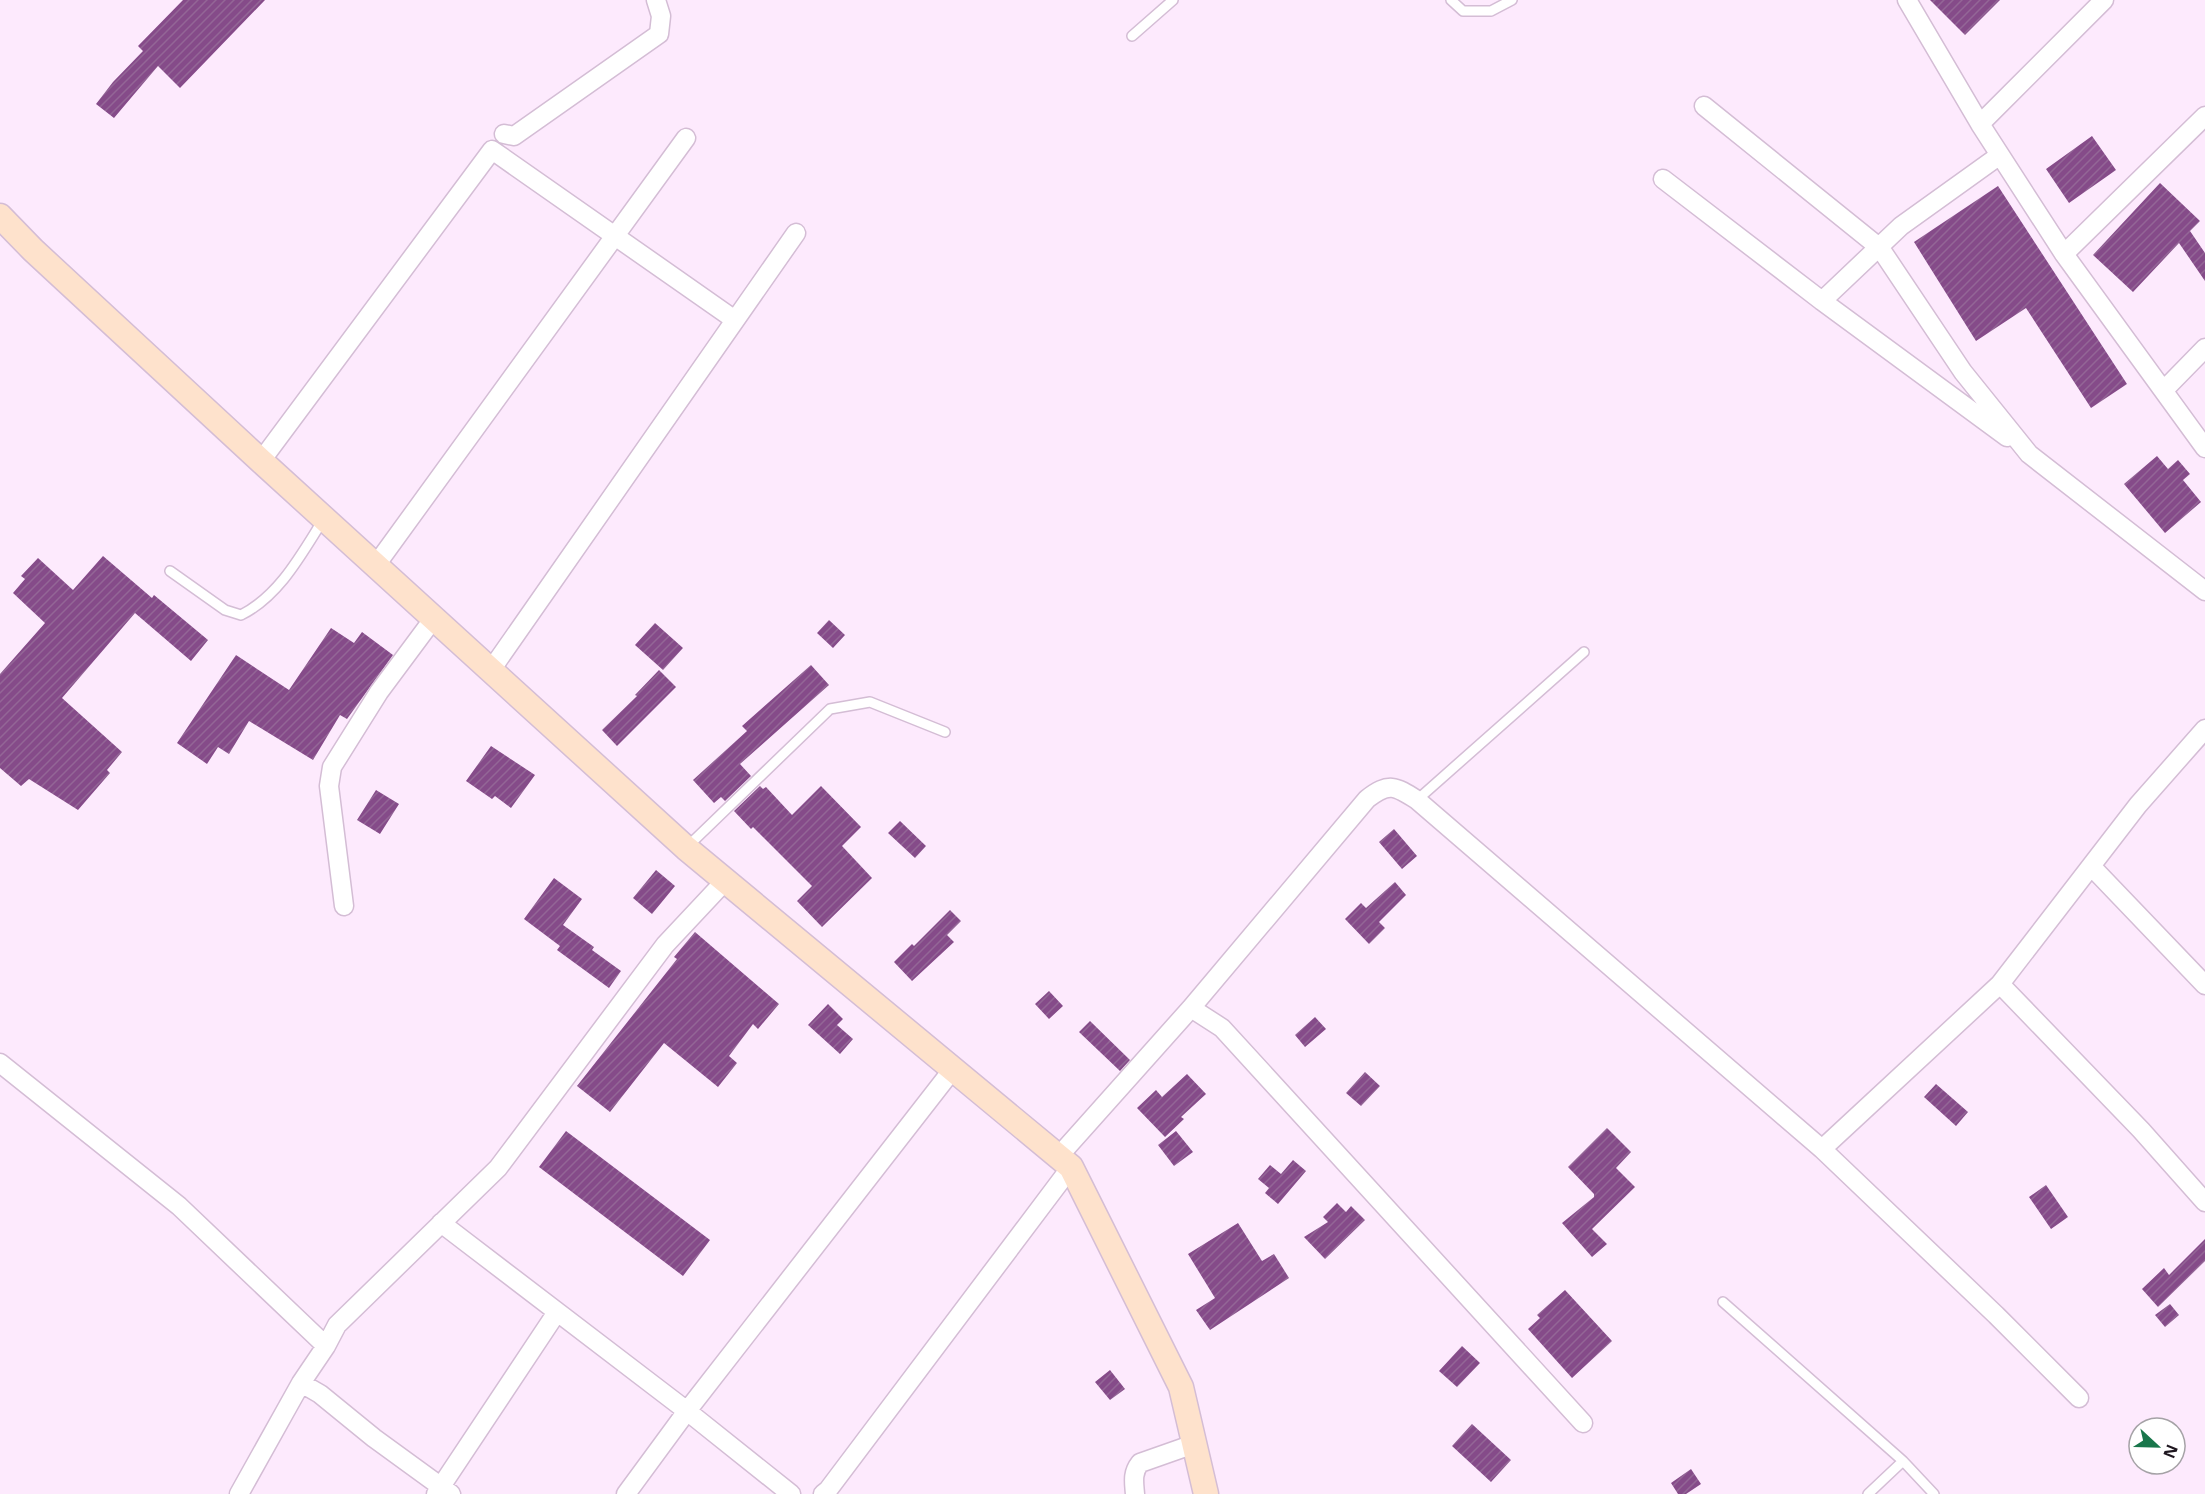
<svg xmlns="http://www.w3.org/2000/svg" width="2205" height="1494" font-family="'Noto Sans',sans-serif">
<defs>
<pattern id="building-hatch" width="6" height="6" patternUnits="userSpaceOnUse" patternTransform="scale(1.5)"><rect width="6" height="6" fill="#854b89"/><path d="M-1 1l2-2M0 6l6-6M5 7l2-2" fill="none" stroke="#936696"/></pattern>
</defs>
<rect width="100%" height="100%" fill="#fdeafd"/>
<path fill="url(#building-hatch)" d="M 183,0 L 265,0 L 180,88 L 158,66 L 114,118 L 96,104 L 113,82 L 143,51 L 138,46 Z
M 1930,0 L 2000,0 L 1965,35 Z
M 2092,136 L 2116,170 L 2069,203 L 2046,169 Z
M 2160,183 L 2200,221 L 2190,231 L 2205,253 L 2205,281 L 2179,243 L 2133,292 L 2093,255 Z
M 1998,186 L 2127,384 L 2091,408 L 2026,308 L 1976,341 L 1914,242 Z
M 2157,456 L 2168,469 L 2178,460 L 2190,474 L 2183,480 L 2201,502 L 2165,533 L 2124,484 Z
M 103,556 L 152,598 L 154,595 L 208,640 L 191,661 L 135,613 L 62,698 L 122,752 L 107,770 L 110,773 L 78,810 L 29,779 L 21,786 L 0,768 L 0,674 L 45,623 L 13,593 L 25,579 L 21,576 L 38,558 L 73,590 Z
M 829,620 L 845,635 L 833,648 L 817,633 Z
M 655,623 L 683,648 L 663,670 L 635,645 Z
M 331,628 L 354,643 L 362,632 L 393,655 L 347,719 L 340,715 L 313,760 L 249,721 L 229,754 L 218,747 L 207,764 L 177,743 L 236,655 L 289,690 Z
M 811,665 L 829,685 L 740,764 L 751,776 L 725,801 L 721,797 L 714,803 L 693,780 L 747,731 L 742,726 Z
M 659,670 L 676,687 L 617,746 L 602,730 L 637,696 L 635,695 Z
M 491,746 L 535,775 L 511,808 L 495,796 L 492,799 L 466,781 Z
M 760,786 L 763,789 L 766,787 L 792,815 L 821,786 L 861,827 L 842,846 L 872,878 L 822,927 L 797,901 L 812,886 L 753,827 L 751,829 L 734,811 Z
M 376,790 L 399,804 L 380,834 L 357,820 Z
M 900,821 L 926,846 L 915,858 L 888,833 Z
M 1394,829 L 1417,856 L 1402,869 L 1379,842 Z
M 656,870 L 675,886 L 652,914 L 633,898 Z
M 554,878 L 582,899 L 563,925 L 594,947 L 592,950 L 621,971 L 609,988 L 557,950 L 560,946 L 524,919 Z
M 1395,882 L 1406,895 L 1379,922 L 1385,928 L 1369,944 L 1345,919 L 1361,903 L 1366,908 Z
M 950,910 L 961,921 L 947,935 L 954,942 L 912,981 L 894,962 L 912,944 L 914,946 Z
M 695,932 L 779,1004 L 758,1029 L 753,1024 L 729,1056 L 737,1063 L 718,1087 L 664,1043 L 610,1112 L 577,1086 L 677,959 L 674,957 Z
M 1049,991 L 1063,1006 L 1049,1019 L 1035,1004 Z
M 828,1004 L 843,1019 L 837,1025 L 853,1039 L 840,1054 L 808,1025 Z
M 1315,1017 L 1326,1029 L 1305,1047 L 1295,1035 Z
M 1090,1021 L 1130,1060 L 1120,1071 L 1079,1032 Z
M 1365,1072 L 1380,1086 L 1361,1106 L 1346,1093 Z
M 1187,1074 L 1206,1094 L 1181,1117 L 1184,1119 L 1165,1137 L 1137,1108 L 1156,1090 L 1162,1097 Z
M 1936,1084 L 1968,1112 L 1956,1126 L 1924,1097 Z
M 1607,1128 L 1631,1152 L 1616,1168 L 1635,1187 L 1592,1229 L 1607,1244 L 1592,1257 L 1562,1223 L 1594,1197 L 1594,1194 L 1568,1167 Z
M 566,1131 L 710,1240 L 683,1276 L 539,1167 Z
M 1176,1131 L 1193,1152 L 1174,1166 L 1158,1145 Z
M 1293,1160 L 1306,1171 L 1278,1204 L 1265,1193 L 1269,1188 L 1258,1179 L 1270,1165 L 1281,1174 Z
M 2046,1185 L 2068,1217 L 2051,1229 L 2029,1197 Z
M 1337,1203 L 1346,1212 L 1351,1206 L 1365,1220 L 1325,1259 L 1304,1237 L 1328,1222 L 1323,1217 Z
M 1238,1223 L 1262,1261 L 1274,1254 L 1289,1278 L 1210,1330 L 1196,1310 L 1215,1298 L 1188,1254 Z
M 2205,1239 L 2205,1261 L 2158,1307 L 2142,1289 L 2164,1268 L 2169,1275 Z
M 1565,1290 L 1612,1341 L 1572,1378 L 1528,1329 L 1540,1318 L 1537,1315 Z
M 2170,1304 L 2179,1315 L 2165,1327 L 2155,1315 Z
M 1462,1346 L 1480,1363 L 1457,1387 L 1439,1371 Z
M 1110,1370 L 1125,1389 L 1110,1400 L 1095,1382 Z
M 1472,1424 L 1511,1460 L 1491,1482 L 1452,1446 Z
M 1691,1469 L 1701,1484 L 1686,1494 L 1678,1494 L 1671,1483 Z"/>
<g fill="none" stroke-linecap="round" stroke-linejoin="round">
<defs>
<path id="lane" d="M 1451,0 L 1463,11 L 1491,11 L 1512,0
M 1132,36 L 1173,0
M 170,571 L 225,610 L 241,615 C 279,596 301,555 323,520
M 1417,800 L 1584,652
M 686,848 L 830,709 L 870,702 L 945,732
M 1723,1302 L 1903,1461 L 1934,1494
M 1868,1494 L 1903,1461"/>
<path id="street" d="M 1907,0 L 1980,124 L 2064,254 L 2205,448
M 1704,106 L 1880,248 L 1963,372 L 2029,454 L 2205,591
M 1980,124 L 2104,0
M 504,134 L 514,136 L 659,34 L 661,16 L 656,0
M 2000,155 L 1901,226 L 1822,301 L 2007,437
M 1663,179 L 1822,301
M 2064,254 L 2205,116
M 2164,390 L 2205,348
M 261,461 L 492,150 L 735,320
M 376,565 L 686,138
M 491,670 L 796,233
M 2091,866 L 2205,985
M 344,906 L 329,786 L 332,767 L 379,692 L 434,618
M 2000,984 L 2141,1130 L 2205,1202
M 1191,1008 L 1222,1028 L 1583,1423
M 0,1063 L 179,1206 L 326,1346
M 1822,1149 L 2000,984 L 2138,805 L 2205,729
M 1058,1157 L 1191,1008 L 1367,799 C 1389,782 1395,786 1417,800 L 1822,1149 L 1996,1315 L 2079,1398
M 441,1223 L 687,1411 L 791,1494
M 301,1383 L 320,1394 L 374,1438 L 451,1494
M 239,1494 L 301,1383 L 326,1346 L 337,1325 L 498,1168 L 665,945 L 725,881
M 436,1494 L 557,1312
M 626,1494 L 687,1411 L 953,1069
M 823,1494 L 828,1490 L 1071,1167
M 1135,1494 C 1134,1482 1132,1473 1140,1463 L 1194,1444"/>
<path id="secondary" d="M 0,216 L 33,250 L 261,461 L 686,848 L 1071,1167 L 1181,1387 L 1206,1494"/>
</defs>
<use href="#lane" stroke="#d4bdd5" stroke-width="12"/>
<use href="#street" stroke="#d4bdd5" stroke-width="21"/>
<use href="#secondary" stroke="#d4bdd5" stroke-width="27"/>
<use href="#lane" stroke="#fff" stroke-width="9"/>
<use href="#street" stroke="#fff" stroke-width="18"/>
<use href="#secondary" stroke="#fee2cc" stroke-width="24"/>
</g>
<g transform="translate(2157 1446) rotate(112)"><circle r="28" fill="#ffffff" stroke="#a5a2a6" stroke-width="1.5"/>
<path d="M0-4.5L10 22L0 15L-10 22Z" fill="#19764b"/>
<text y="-9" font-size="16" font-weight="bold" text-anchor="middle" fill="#1f1720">N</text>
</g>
</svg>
